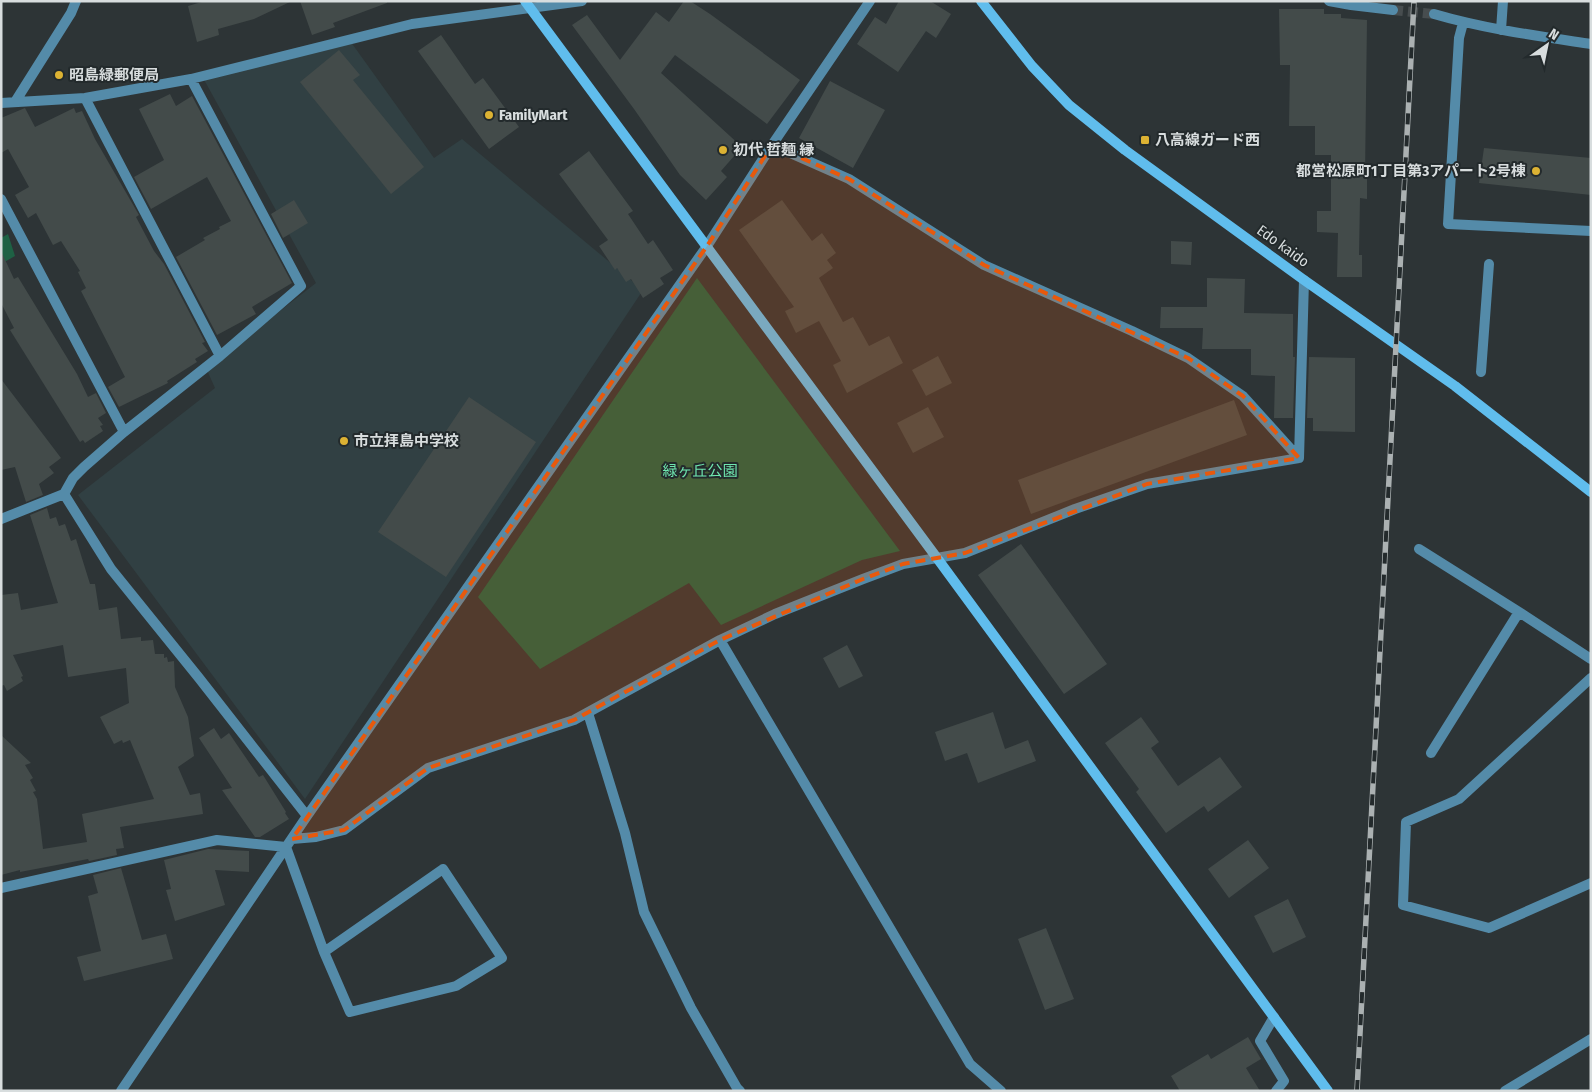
<svg xmlns="http://www.w3.org/2000/svg" width="1592" height="1092" font-family="'Fira Sans Condensed','Noto Sans JP',sans-serif">
<rect width="100%" height="100%" fill="#2d3436"/>
<path fill="#314043" d="M 348,38 L 434,158 L 462,139 L 643,290 L 305,799 L 78,495 L 215,388 L 206,368 L 316,283 L 202,76 Z"/>
<path fill="#1e6144" d="M 8,234 L 15,256 L 1,264 L 1,238 Z
M 697,278 L 900,551 L 862,560 L 721,625 L 689,583 L 540,669 L 478,597 Z"/>
<path fill="#434b4a" d="M 205,1 L 292,1 L 254,19 L 218,29 L 219,35 L 197,42 L 188,6 Z
M 300,1 L 387,1 L 387,3 L 333,23 L 335,27 L 312,35 Z
M 684,1 L 690,1 L 710,14 L 800,80 L 767,124 L 675,55 L 661,73 L 742,147 L 721,171 L 727,177 L 706,200 L 680,175 L 634,109 L 572,25 L 587,15 L 620,60 L 656,12 L 669,22 Z
M 899,1 L 930,1 L 951,14 L 936,38 L 926,31 L 898,72 L 857,44 L 875,17 L 886,24 Z
M 1279,9 L 1324,9 L 1324,14 L 1341,14 L 1341,18 L 1367,20 L 1365,175 L 1367,175 L 1367,199 L 1360,198 L 1359,255 L 1362,255 L 1362,277 L 1337,277 L 1338,233 L 1317,232 L 1317,211 L 1331,211 L 1331,155 L 1315,155 L 1315,126 L 1289,126 L 1290,65 L 1280,65 Z
M 441,35 L 475,84 L 483,78 L 519,127 L 489,149 L 418,51 Z
M 339,50 L 360,75 L 353,80 L 424,167 L 391,194 L 300,82 Z
M 830,81 L 885,110 L 853,168 L 799,138 Z
M 170,94 L 176,106 L 192,96 L 292,283 L 252,307 L 256,314 L 217,335 L 176,257 L 205,240 L 203,238 L 220,229 L 219,227 L 231,221 L 207,177 L 151,209 L 134,177 L 164,160 L 139,109 Z
M 25,108 L 35,127 L 74,108 L 76,113 L 82,111 L 95,139 L 139,215 L 136,217 L 154,251 L 164,264 L 205,342 L 202,343 L 208,351 L 195,359 L 197,362 L 167,381 L 168,383 L 119,407 L 108,387 L 125,377 L 81,291 L 86,288 L 78,272 L 80,271 L 61,241 L 53,245 L 36,213 L 28,218 L 15,195 L 29,187 L 8,149 L 1,153 L 1,118 Z
M 1484,148 L 1591,158 L 1591,195 L 1479,183 Z
M 589,151 L 633,211 L 628,214 L 648,244 L 653,240 L 673,270 L 660,278 L 664,284 L 643,298 L 631,279 L 626,282 L 617,268 L 615,270 L 599,246 L 608,240 L 559,174 Z
M 294,200 L 308,223 L 283,238 L 271,214 Z
M 782,200 L 812,241 L 822,233 L 836,253 L 827,260 L 833,268 L 819,278 L 843,322 L 853,317 L 869,346 L 889,336 L 903,363 L 847,393 L 833,365 L 841,361 L 819,321 L 796,333 L 785,311 L 794,307 L 739,230 Z
M 1171,241 L 1192,242 L 1191,265 L 1171,264 Z
M 1,251 L 14,279 L 18,277 L 77,374 L 88,397 L 96,393 L 106,413 L 98,418 L 103,425 L 100,426 L 103,431 L 85,443 L 83,440 L 80,442 L 10,330 L 14,328 L 1,303 Z
M 1207,278 L 1245,279 L 1244,313 L 1293,314 L 1293,357 L 1295,357 L 1293,418 L 1274,418 L 1275,376 L 1251,375 L 1251,349 L 1202,349 L 1203,328 L 1160,328 L 1161,307 L 1207,307 Z
M 938,356 L 952,383 L 926,396 L 912,370 Z
M 1309,357 L 1355,358 L 1355,432 L 1313,431 L 1313,418 L 1307,418 Z
M 1,379 L 61,458 L 49,467 L 54,473 L 39,484 L 43,495 L 26,502 L 15,467 L 1,470 Z
M 469,397 L 536,442 L 446,577 L 378,532 Z
M 1234,400 L 1247,435 L 1031,514 L 1018,480 Z
M 928,407 L 944,437 L 913,453 L 897,423 Z
M 47,508 L 50,519 L 56,517 L 59,526 L 65,524 L 71,541 L 76,539 L 90,584 L 95,584 L 99,610 L 117,607 L 121,639 L 141,637 L 141,641 L 153,640 L 155,654 L 164,654 L 164,658 L 167,657 L 168,662 L 174,661 L 175,687 L 188,717 L 194,756 L 178,767 L 190,795 L 200,793 L 203,814 L 120,827 L 124,848 L 116,849 L 117,855 L 89,861 L 88,859 L 20,872 L 20,870 L 1,875 L 1,735 L 31,763 L 25,765 L 33,778 L 30,780 L 36,791 L 33,792 L 37,799 L 43,849 L 87,842 L 82,814 L 154,799 L 130,740 L 123,743 L 122,740 L 114,744 L 100,717 L 129,703 L 126,668 L 68,677 L 63,645 L 13,655 L 23,676 L 21,677 L 23,681 L 7,691 L 4,685 L 1,686 L 1,595 L 18,593 L 21,610 L 58,603 L 30,515 Z
M 1021,544 L 1107,664 L 1064,694 L 978,575 Z
M 847,645 L 863,676 L 839,688 L 823,658 Z
M 993,712 L 1005,749 L 1028,740 L 1036,761 L 978,783 L 967,753 L 945,761 L 935,732 Z
M 1141,717 L 1159,742 L 1151,748 L 1178,786 L 1220,757 L 1242,787 L 1208,812 L 1204,806 L 1166,833 L 1136,792 L 1139,789 L 1105,743 Z
M 214,728 L 221,739 L 229,733 L 259,777 L 263,775 L 286,812 L 285,813 L 289,819 L 260,837 L 255,837 L 222,790 L 232,788 L 199,738 Z
M 1248,840 L 1269,868 L 1229,898 L 1208,869 Z
M 208,849 L 249,851 L 249,872 L 215,870 L 225,905 L 175,921 L 166,890 L 171,889 L 164,860 Z
M 121,868 L 142,940 L 166,934 L 173,959 L 84,981 L 77,957 L 101,951 L 88,896 L 98,893 L 93,875 Z
M 1288,899 L 1306,937 L 1273,953 L 1254,916 Z
M 1046,928 L 1074,999 L 1045,1010 L 1018,939 Z
M 1248,1037 L 1261,1059 L 1246,1068 L 1260,1091 L 1180,1091 L 1171,1076 L 1208,1054 L 1211,1059 Z"/>
<g fill="none" stroke-linecap="round" stroke-linejoin="round">
<path stroke="#474d4f" stroke-width="10" stroke-dasharray="10 5" stroke-linecap="butt" d="M 1393,10 L 1434,14"/>
<path stroke="#548ba9" stroke-width="10" d="M 1329,1 L 1351,5 L 1393,10
M 1434,14 C 1485,29 1538,36 1591,44
M 1463,23 L 1459,38 L 1448,224 L 1591,231
M 1501,30 L 1503,1
M 85,98 L 220,356
M 15,102 L 71,13 L 76,1
M 1,103 L 85,98 L 191,79 L 412,24 L 582,1
M 772,145 L 849,179 L 984,265 L 1132,331 L 1188,358 L 1243,396 L 1299,458
M 1,199 L 124,432
M 1481,372 L 1489,264
M 64,494 L 111,569 L 199,678 L 307,816
M 1,519 L 64,494 L 73,478 L 84,467 L 124,432 L 220,356 L 301,286 L 191,79
M 1419,549 L 1519,612 L 1591,659
M 720,640 L 970,1064 L 1001,1091
M 1591,678 L 1459,799 L 1406,822 L 1403,905 L 1489,928 L 1591,883
M 588,713 L 625,833 L 644,912 L 691,1008 L 737,1088 L 740,1091
M 1431,753 L 1519,612
M 292,839 L 316,837 L 344,830 L 428,768 L 574,720 L 720,640 L 775,614 L 863,579 L 903,564 L 965,553 L 1075,509 L 1147,484 L 1299,458 L 1304,280
M 286,847 L 324,952 L 350,1012 L 456,986 L 502,958 L 443,869 L 324,952
M 1,888 L 217,840 L 286,847
M 1274,1017 L 1260,1041 L 1284,1081 L 1276,1091
M 121,1091 L 307,816 L 707,246 L 772,145 L 870,1
M 1505,1091 L 1591,1039"/>
<path stroke="#60bded" stroke-width="10" d="M 525,1 L 937,558 L 1328,1091
M 981,1 L 1032,66 L 1069,105 L 1125,150 L 1304,280 L 1455,386 L 1591,492"/>
<defs>
<path id="rail" d="M 1357,1091 L 1414,1"/>
</defs>
<use href="#rail" stroke="#abb1b2" stroke-width="5.5"/>
<use href="#rail" stroke="#232a2c" stroke-width="4" stroke-dasharray="11" stroke-linecap="butt"/>
</g>
<path fill="#e8590c" fill-opacity="0.2" stroke="#e8590c" stroke-width="4" stroke-dasharray="10 6" stroke-linejoin="round" d="M 772,145 L 849,179 L 984,265 L 1188,358 L 1243,396 L 1299,458 L 1147,484 L 965,553 L 903,564 L 863,579 L 720,640 L 574,720 L 428,768 L 344,830 L 292,839 L 707,246 Z"/>
<g fill="#dcb233" stroke="#232a2c" stroke-width="2">
<circle cx="59" cy="75" r="5"/>
<circle cx="489" cy="115" r="5"/>
<rect x="1140" y="135" width="10" height="10" rx="2.5"/>
<circle cx="723" cy="150" r="5"/>
<circle cx="1536" cy="171" r="5"/>
<circle cx="344" cy="441" r="5"/>
</g>
<g text-anchor="middle" stroke-width="4" stroke-linejoin="round" paint-order="stroke">
<g font-size="15" font-weight="bold" fill="#d8ddde" stroke="#232a2c" text-anchor="start">
<text x="69" y="80">昭島緑郵便局</text>
<text x="499" y="120">FamilyMart</text>
<text x="1155" y="145">八高線ガード西</text>
<text x="733" y="155">初代 哲麺 縁</text>
<text x="1526" y="176" text-anchor="end">都営松原町1丁目第3アパート2号棟</text>
<text x="354" y="446">市立拝島中学校</text>
</g>
<g font-size="15" fill="#d8ddde" stroke="#232a2c">
<text transform="translate(1283 246) rotate(36)" y="5">Edo kaido</text>
</g>
<g font-size="15" fill="#6fe6af" stroke="#232a2c">
<text x="700" y="476">緑ヶ丘公園</text>
</g>
</g>
<rect width="1592" height="1092" fill="none" stroke="#d8ddde" stroke-width="5"/>
<g transform="translate(1547 45) rotate(33)" stroke="#232a2c" stroke-width="4" paint-order="stroke">
<path d="M0-4L9 19L0 12L-9 19Z" fill="#d8ddde"/>
<text y="-8" font-size="14" font-weight="bold" text-anchor="middle" fill="#d8ddde">N</text>
</g>
</svg>
